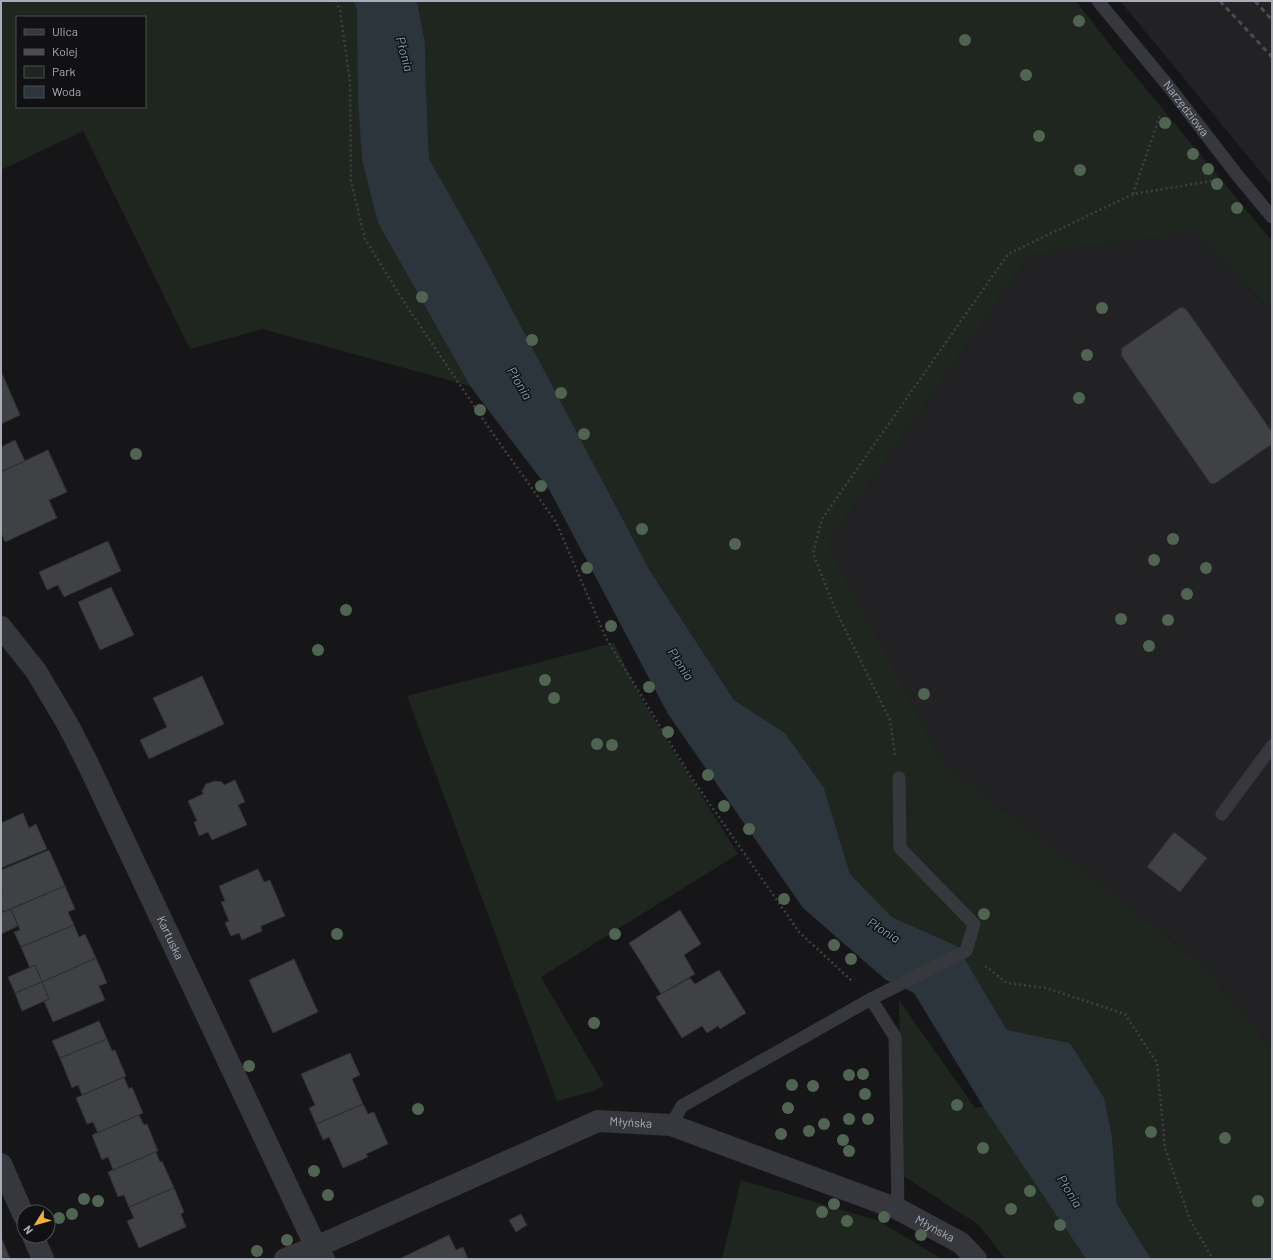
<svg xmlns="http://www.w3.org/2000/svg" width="1273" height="1260" font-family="Barlow,sans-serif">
<rect width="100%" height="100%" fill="#161618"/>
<path fill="#222225" d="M 1120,1 L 1272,1 L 1272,186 L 1150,37 Z
M 1196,232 L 1272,312 L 1272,1049 L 1202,965 L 1115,895 L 944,765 L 828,543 L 1030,255 Z"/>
<path fill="#1e261f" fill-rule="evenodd" d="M 1,1 L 353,1 L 357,9 L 378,223 L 470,386 L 262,329 L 190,349 L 83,131 L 1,170 ZM 17,17 L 145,17 L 145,107 L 17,107 Z
M 417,1 L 1076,1 L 1118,55 L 1272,241 L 1272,312 L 1196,232 L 1030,255 L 828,543 L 944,765 L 1115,895 L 1202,965 L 1272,1049 L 1272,1259 L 1151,1259 L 1117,1204 L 1112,1137 L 1070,1043 L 1007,1030 L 957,946 L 892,917 L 850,874 L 824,788 L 785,733 L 734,700 L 650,571 L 485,258 L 427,165 L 425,43 Z
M 614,643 L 642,700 L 738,854 L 541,977 L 604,1085 L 594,1091 L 557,1101 L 407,696 Z
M 899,1000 L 975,1108 L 984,1106 L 1086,1259 L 1005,1259 L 979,1225 L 902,1175 Z
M 741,1180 L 879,1221 L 942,1259 L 722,1259 Z"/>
<path fill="#2c353c" d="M 353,1 L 417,1 L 425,43 L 426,93 L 429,159 L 485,258 L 650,571 L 734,700 L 785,733 L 824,788 L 850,874 L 892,917 L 957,946 L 1007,1030 L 1070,1043 L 1104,1098 L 1112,1137 L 1117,1204 L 1151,1259 L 1086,1259 L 983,1106 L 914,993 L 886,980 L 803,908 L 668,714 L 550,491 L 470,386 L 378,223 L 362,159 L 358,100 L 357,9 Z"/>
<path fill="#404145" stroke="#303034" d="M 1181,307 L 1186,309 L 1272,432 L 1272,444 L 1214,484 L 1210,483 L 1121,355 L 1122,348 Z
M 1,371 L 20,415 L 1,424 Z
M 15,440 L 25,461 L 1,472 L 1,447 Z
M 48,450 L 67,492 L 49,500 L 57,518 L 5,542 L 1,532 L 1,472 Z
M 108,541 L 121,571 L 64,597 L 58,585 L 47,590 L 39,572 Z
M 111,587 L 134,635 L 100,650 L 78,602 Z
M 202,676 L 224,724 L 149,759 L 140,740 L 167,727 L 153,698 Z
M 235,780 L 245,802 L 238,805 L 247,825 L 212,840 L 208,832 L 199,836 L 194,822 L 197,821 L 188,801 L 203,794 L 202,791 L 206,784 L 215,781 L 222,782 L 224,785 Z
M 23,813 L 29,828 L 36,824 L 47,849 L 1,868 L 1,823 Z
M 1174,832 L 1207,858 L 1180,892 L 1147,867 Z
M 49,850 L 65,886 L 3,912 L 1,907 L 2,896 L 1,870 Z
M 258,869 L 264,882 L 270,880 L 285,916 L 261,926 L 262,931 L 242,940 L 239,933 L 231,936 L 225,923 L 229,921 L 221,902 L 225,901 L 219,886 Z
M 65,886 L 75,909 L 68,912 L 74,925 L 21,947 L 14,932 L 20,930 L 11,909 Z
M 11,909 L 18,926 L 1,934 L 1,913 Z
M 680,910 L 701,944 L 684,955 L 695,974 L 661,994 L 629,943 Z
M 74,925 L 79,937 L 85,934 L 96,958 L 42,982 L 35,965 L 30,968 L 21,947 Z
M 96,958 L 107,983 L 99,986 L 105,1000 L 53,1022 L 44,1001 L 49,999 L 42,982 Z
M 294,959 L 318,1012 L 273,1033 L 249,980 Z
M 35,965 L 42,982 L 15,993 L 8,977 Z
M 719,970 L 746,1013 L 720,1029 L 718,1026 L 707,1033 L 702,1026 L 682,1038 L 656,997 L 690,978 L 695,984 Z
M 42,982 L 49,999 L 22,1011 L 15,993 Z
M 99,1021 L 107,1039 L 60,1058 L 52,1041 Z
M 107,1039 L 112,1051 L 115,1050 L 126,1076 L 82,1095 L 78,1085 L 72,1088 L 60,1058 Z
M 350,1053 L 360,1075 L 352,1079 L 363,1104 L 316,1124 L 309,1108 L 315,1105 L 301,1074 Z
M 124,1077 L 129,1089 L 132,1087 L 143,1113 L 98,1133 L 93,1122 L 87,1124 L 76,1098 Z
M 363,1104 L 368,1114 L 374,1112 L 388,1144 L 366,1154 L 368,1157 L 343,1168 L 329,1137 L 323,1140 L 316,1124 Z
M 139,1115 L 144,1125 L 147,1124 L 158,1151 L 113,1170 L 108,1157 L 102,1160 L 92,1135 Z
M 156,1152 L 160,1162 L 162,1161 L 174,1188 L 129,1207 L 124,1195 L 118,1197 L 108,1172 Z
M 174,1188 L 184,1212 L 181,1214 L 186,1227 L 139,1248 L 127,1221 L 134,1218 L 129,1207 Z
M 521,1214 L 527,1225 L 516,1232 L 509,1220 Z
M 449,1235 L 456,1250 L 463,1247 L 468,1259 L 401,1259 L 401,1258 Z
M 1,1237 L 10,1259 L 1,1259 Z"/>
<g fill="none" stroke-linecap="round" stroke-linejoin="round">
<path stroke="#3d3f44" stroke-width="2.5" stroke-dasharray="2 3" stroke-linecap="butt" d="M 336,1 L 340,10 L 350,82 L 351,181 L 365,239 L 408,308 L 491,431 L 556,522 L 606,638 L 691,777 L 799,932 L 852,981
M 1133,194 L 1160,115
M 895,755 L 890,720 L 835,609 L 813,553 L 822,519 L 1008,254 L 1133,194 L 1212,181
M 985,966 L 1007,983 L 1046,988 L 1125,1014 L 1157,1063 L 1165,1148 L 1190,1220 L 1213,1259"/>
<g stroke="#37383d" stroke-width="13">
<path id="s1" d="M 1098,1 L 1170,88 L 1238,176 L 1272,217"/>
<path d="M 1222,814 L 1272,746"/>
<path d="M 871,999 L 895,1037 L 898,1209"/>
<path d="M 671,1125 L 682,1106 L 871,999 L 966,951 L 974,924 L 900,848 L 899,778"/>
</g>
<g stroke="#37383d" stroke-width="22">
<path id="s2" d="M 1,627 L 36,671 L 68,725 L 87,762 L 316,1247 L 324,1259"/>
<path d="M 1,1164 L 24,1216"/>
<path d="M 33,1236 L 43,1259"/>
<path id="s3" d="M 285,1259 L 316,1247 L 598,1121 L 671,1125 L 898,1209 L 961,1243 L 976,1259"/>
</g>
<path stroke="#4a4c52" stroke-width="3" stroke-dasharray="5 4" stroke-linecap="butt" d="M 1220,1 L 1272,57
M 1255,1 L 1272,20"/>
</g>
<g fill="#506452">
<circle cx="1079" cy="21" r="6"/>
<circle cx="965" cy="40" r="6"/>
<circle cx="1026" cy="75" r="6"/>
<circle cx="1165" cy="123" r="6"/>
<circle cx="1039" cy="136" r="6"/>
<circle cx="1193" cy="154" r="6"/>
<circle cx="1208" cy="169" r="6"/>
<circle cx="1080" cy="170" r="6"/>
<circle cx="1217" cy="184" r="6"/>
<circle cx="1237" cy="208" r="6"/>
<circle cx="422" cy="297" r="6"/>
<circle cx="1102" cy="308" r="6"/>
<circle cx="532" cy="340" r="6"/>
<circle cx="1087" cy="355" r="6"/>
<circle cx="561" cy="393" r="6"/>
<circle cx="1079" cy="398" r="6"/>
<circle cx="480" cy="410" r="6"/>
<circle cx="584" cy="434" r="6"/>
<circle cx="136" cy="454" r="6"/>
<circle cx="541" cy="486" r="6"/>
<circle cx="642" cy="529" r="6"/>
<circle cx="1173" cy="539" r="6"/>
<circle cx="735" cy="544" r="6"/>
<circle cx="1154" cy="560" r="6"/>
<circle cx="587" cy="568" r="6"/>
<circle cx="1206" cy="568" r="6"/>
<circle cx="1187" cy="594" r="6"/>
<circle cx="346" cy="610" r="6"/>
<circle cx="1121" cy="619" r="6"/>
<circle cx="1168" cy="620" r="6"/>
<circle cx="611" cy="626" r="6"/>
<circle cx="1149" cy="646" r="6"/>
<circle cx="318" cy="650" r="6"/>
<circle cx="545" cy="680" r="6"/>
<circle cx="649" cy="687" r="6"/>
<circle cx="924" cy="694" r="6"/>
<circle cx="554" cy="698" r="6"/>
<circle cx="668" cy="732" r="6"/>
<circle cx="597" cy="744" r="6"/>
<circle cx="612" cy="745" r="6"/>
<circle cx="708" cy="775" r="6"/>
<circle cx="724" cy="806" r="6"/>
<circle cx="749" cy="829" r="6"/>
<circle cx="784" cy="899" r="6"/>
<circle cx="984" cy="914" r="6"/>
<circle cx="337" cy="934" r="6"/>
<circle cx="615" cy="934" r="6"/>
<circle cx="834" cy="945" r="6"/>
<circle cx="851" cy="959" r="6"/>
<circle cx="594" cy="1023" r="6"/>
<circle cx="249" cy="1066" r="6"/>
<circle cx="863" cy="1074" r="6"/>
<circle cx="849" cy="1075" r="6"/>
<circle cx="792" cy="1085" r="6"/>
<circle cx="813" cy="1086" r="6"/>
<circle cx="865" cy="1094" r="6"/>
<circle cx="957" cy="1105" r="6"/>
<circle cx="788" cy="1108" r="6"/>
<circle cx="418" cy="1109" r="6"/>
<circle cx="849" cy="1119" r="6"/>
<circle cx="868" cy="1119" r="6"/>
<circle cx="824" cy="1124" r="6"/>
<circle cx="809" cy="1131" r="6"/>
<circle cx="1151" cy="1132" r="6"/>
<circle cx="781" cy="1134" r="6"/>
<circle cx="1225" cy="1138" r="6"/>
<circle cx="843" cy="1140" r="6"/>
<circle cx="983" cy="1148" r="6"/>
<circle cx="849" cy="1151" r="6"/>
<circle cx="314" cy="1171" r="6"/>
<circle cx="1030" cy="1191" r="6"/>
<circle cx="328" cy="1195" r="6"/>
<circle cx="84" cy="1199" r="6"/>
<circle cx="98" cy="1201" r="6"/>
<circle cx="1258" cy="1201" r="6"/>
<circle cx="834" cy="1204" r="6"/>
<circle cx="1011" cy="1209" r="6"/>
<circle cx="822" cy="1212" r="6"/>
<circle cx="72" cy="1214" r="6"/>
<circle cx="884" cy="1217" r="6"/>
<circle cx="59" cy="1218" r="6"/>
<circle cx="847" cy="1221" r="6"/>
<circle cx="1060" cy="1225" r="6"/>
<circle cx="921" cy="1235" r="6"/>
<circle cx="287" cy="1240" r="6"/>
<circle cx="257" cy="1251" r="6"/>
</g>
<g text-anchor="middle" stroke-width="3" stroke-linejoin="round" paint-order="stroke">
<g font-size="12" fill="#a8adb8" stroke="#111113">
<text dy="4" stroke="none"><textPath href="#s1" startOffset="139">Narzędziowa</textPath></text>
<text dy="4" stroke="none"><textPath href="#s2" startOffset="355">Kartuska</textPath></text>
<text dy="4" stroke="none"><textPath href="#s3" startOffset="375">Młyńska</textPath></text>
<text dy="4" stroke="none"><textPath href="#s3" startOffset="699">Młyńska</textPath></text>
</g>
<g font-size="13" font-style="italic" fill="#7f9bb3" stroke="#111113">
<text transform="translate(405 54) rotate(75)" y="5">Płonia</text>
<text transform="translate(520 383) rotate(59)" y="5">Płonia</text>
<text transform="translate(681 664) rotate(57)" y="5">Płonia</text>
<text transform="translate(884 930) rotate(32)" y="5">Płonia</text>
<text transform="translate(1070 1191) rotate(58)" y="5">Płonia</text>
</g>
</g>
<rect width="1273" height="1260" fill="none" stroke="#a8adb8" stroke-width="4"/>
<rect x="16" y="16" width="130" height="92" fill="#111113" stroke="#4d4f55"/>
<rect x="24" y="29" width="20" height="6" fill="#37383d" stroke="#4d4f55"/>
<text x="52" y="36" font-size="12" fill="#a8adb8">Ulica</text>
<rect x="24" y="49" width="20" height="6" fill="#4a4c52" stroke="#4d4f55"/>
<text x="52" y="56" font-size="12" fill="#a8adb8">Kolej</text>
<rect x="24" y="66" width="20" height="12" fill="#1e261f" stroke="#4d4f55"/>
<text x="52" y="76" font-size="12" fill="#a8adb8">Park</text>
<rect x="24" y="86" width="20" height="12" fill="#2c353c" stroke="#4d4f55"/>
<text x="52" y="96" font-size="12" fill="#a8adb8">Woda</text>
<g transform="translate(36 1224) rotate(233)"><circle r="19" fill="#111113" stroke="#4d4f55"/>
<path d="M0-3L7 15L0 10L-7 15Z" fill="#f2b134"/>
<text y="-6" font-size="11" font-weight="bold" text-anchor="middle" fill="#a8adb8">N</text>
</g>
</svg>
